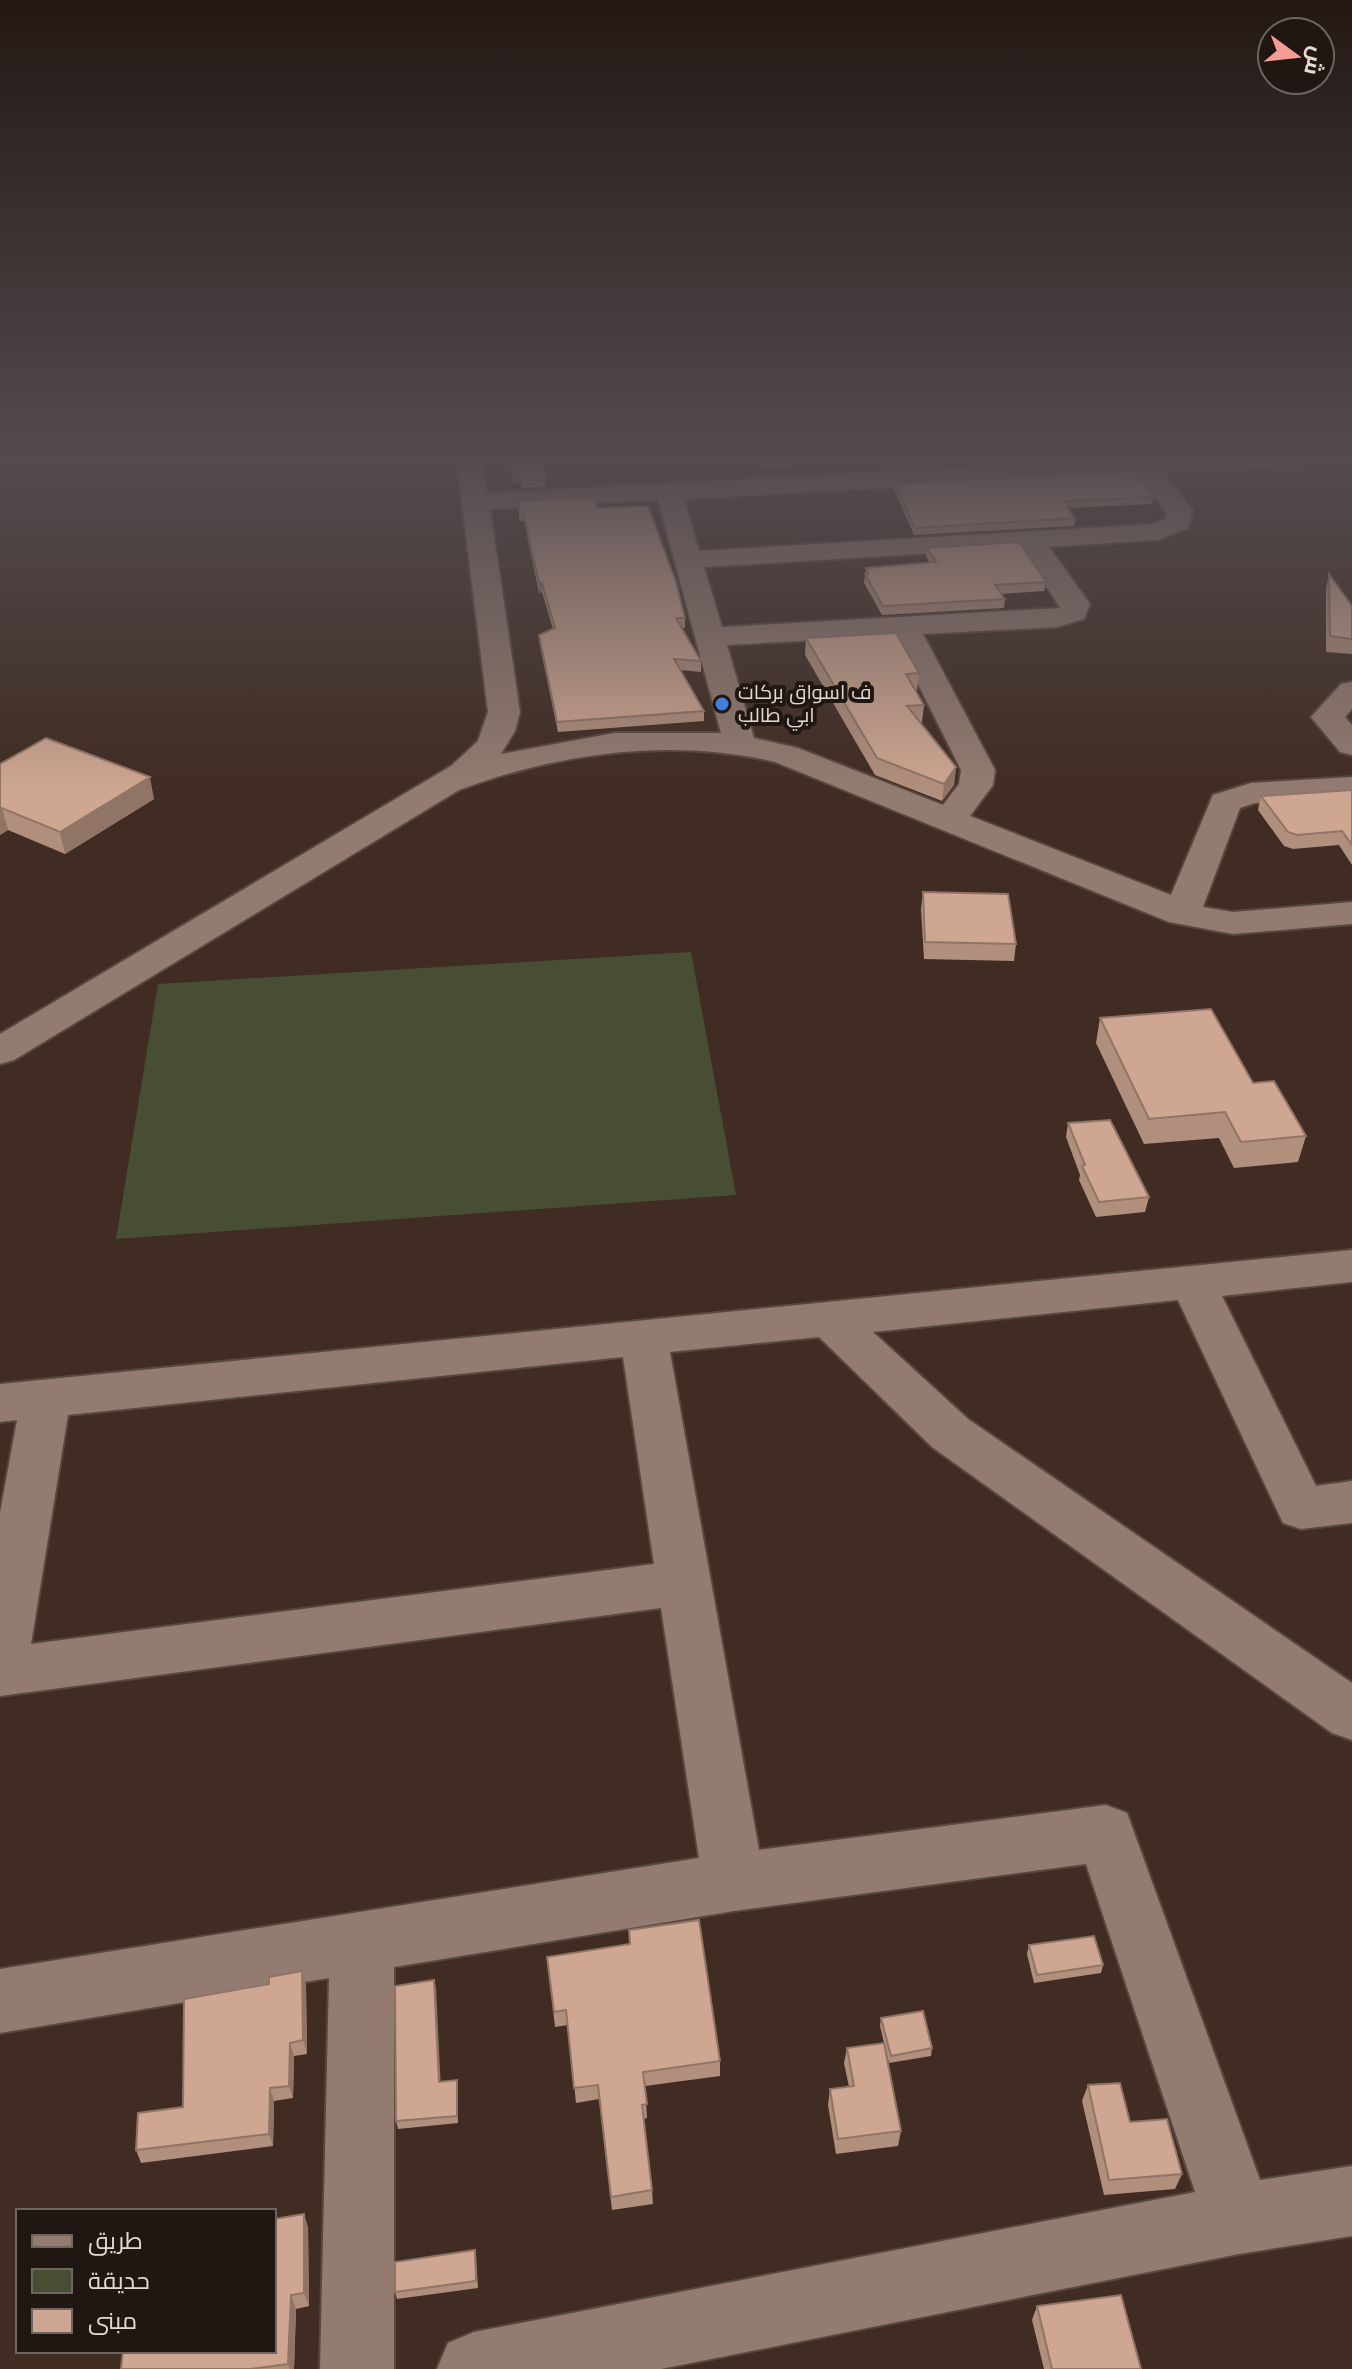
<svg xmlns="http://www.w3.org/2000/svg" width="1352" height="2369" font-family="Inter,Cairo,sans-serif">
<rect width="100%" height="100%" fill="#402c22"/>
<path fill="#484e34" d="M 691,952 L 736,1195 L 116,1239 L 158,984 Z"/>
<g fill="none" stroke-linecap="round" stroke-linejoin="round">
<defs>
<path id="minor" d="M 456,457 L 482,457 L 487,493 L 1160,457 L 1319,457 L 1306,465 L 1163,472 L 1193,511 L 1188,528 L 1158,540 L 1049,547 L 1090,604 L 1084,619 L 1057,627 L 923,634 L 995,770 L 993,785 L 970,816 L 1171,895 L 1213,795 L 1251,783 L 1352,777 L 1352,797 L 1255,803 L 1240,808 L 1203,907 L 1233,912 L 1352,902 L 1352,924 L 1233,934 L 1169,922 L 775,762 C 670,737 559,753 459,790 L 14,1060 L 0,1064 L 0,1034 L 451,766 L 478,741 L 488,712 ZM 1137,474 L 1166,512 L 1165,518 L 1153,524 L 699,551 L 684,499 ZM 658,500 L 721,733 L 614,733 L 501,754 L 515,731 L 520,712 L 490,509 ZM 1022,548 L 1060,608 L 722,627 L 704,567 ZM 894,636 L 961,770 L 959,784 L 943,805 L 798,748 L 754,738 L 727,645 Z
M 1352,682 L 1352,709 L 1345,717 L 1352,725 L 1352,755 L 1340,752 L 1311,717 L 1341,684 Z
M 1352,1250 L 1352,1282 L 1222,1296 L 1316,1486 L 1352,1481 L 1352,1523 L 1301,1529 L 1283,1523 L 1178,1300 L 873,1332 L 968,1419 L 1352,1683 L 1352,1740 L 1332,1733 L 932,1447 L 819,1337 L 670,1352 L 759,1850 L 1106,1805 L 1127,1813 L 1260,2180 L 1352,2166 L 1352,2236 L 1239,2254 L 661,2369 L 437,2369 L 448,2343 L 474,2332 L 1195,2192 L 1086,1864 L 734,1911 L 394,1967 L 394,2369 L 320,2369 L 329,1978 L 0,2033 L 0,1969 L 699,1858 L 661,1608 L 0,1696 L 0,1513 L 17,1420 L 0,1422 L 0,1384 ZM 623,1357 L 654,1564 L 31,1644 L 68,1415 Z"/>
</defs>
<use href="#minor" stroke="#58473f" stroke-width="4"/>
<use href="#minor" fill="#937b70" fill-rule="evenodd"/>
</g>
<path fill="#b18f7d" d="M 508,457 L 541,457 L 546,480 L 546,487 L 521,488 L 521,482 L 514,483 Z
M 682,457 L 793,457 L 794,467 L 761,469 L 759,463 L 685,465 Z
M 879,457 L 944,457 L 943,466 L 884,469 Z
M 895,483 L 1153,497 L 1152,504 L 1070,508 L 1070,511 L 1075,518 L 1074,526 L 914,535 L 894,490 Z
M 597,508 L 685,618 L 685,628 L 682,628 L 701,661 L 701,672 L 681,670 L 704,711 L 704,721 L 558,732 L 540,646 L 539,635 L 553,629 L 542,592 L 539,593 L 524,521 L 519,521 L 519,512 Z
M 927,548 L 1046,582 L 1044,591 L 1001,594 L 1005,599 L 1004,608 L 882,615 L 864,583 L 866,568 L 930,563 L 926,557 Z
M 1329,574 L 1352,606 L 1352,654 L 1326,652 L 1326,589 Z
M 806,638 L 919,673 L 917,690 L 915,690 L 924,705 L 922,722 L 920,722 L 956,767 L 954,785 L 942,801 L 875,775 L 805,655 Z
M 0,764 L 154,799 L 65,854 L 8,830 L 0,835 Z
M 1352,790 L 1352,865 L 1339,845 L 1293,849 L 1284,846 L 1258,810 L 1261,796 Z
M 923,892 L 1016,944 L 1014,961 L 924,959 L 921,909 Z
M 1100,1018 L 1253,1083 L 1306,1136 L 1298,1162 L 1234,1168 L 1219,1138 L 1144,1144 L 1096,1043 Z
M 1068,1123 L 1149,1197 L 1145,1212 L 1096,1217 L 1079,1180 L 1080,1175 L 1066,1137 Z
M 629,1930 L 720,2061 L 720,2076 L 645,2086 L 647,2118 L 643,2119 L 652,2190 L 653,2204 L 612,2210 L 599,2099 L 576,2103 L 568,2025 L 555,2027 L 547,1957 L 629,1944 Z
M 1029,1945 L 1103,1965 L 1101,1973 L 1034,1983 L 1027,1954 Z
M 434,1980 L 440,2082 L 457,2080 L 458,2088 L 458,2123 L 398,2129 L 396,2121 Z
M 306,1985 L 307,2054 L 294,2056 L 293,2098 L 274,2101 L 273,2146 L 141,2163 L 136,2150 L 183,2107 Z
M 881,2018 L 932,2048 L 931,2056 L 889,2063 L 885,2046 L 901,2131 L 898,2146 L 836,2154 L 828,2105 L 830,2089 L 849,2087 L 844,2063 L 847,2048 L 884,2043 L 880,2026 Z
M 1088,2085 L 1130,2122 L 1182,2174 L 1175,2189 L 1104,2195 L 1082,2101 Z
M 304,2214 L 308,2228 L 309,2306 L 296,2309 L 294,2369 L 121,2369 Z
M 476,2258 L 478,2288 L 397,2299 L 395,2292 Z
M 1037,2306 L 1141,2369 L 1044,2369 L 1032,2320 Z"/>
<path fill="#907466" d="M 539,583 L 542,583 L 542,592 L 539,593 Z
M 956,767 L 954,785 L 942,801 L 944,784 Z
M 150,777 L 154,799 L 65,854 L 60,832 Z
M 2,808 L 8,830 L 0,835 L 0,809 Z
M 302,1971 L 306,1985 L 307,2054 L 303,2040 Z
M 434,1980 L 436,1988 L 441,2090 L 439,2082 Z
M 290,2043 L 294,2056 L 293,2098 L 289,2086 Z
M 457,2080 L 458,2088 L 458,2123 L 457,2116 Z
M 270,2088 L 274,2101 L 273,2146 L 269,2134 Z
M 304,2214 L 308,2228 L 309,2306 L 304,2293 Z
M 291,2295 L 296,2309 L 294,2369 L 290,2369 L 288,2364 Z"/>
<path fill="#cea691" stroke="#907466" stroke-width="2" d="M 509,457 L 541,457 L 546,480 L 520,481 L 521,475 L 513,476 Z
M 760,457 L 793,457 L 795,460 L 761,462 Z
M 884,457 L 922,457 L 885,459 Z
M 1136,471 L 1153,497 L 1066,501 L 1070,507 L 1067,507 L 1075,518 L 915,528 L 895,483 Z
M 580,498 L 594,500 L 597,508 L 648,506 L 676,582 L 685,618 L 676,618 L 701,661 L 674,659 L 704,711 L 557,722 L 539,635 L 555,628 L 542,583 L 539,583 L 523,512 L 519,512 L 519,501 Z
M 1019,542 L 1046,582 L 995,585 L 1005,599 L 883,606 L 865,574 L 868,574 L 866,568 L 936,562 L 927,548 Z
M 1329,574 L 1352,606 L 1352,639 L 1330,636 Z
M 896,633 L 919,673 L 906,674 L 924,705 L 907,706 L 956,767 L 944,784 L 877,758 L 806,638 Z
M 46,738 L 150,777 L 60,832 L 2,808 L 0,809 L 0,764 Z
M 1352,790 L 1352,845 L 1342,831 L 1297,835 L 1288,832 L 1261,796 Z
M 923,892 L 1008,894 L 1016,944 L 925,942 Z
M 1211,1009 L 1253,1083 L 1274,1081 L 1306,1136 L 1241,1142 L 1225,1112 L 1149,1119 L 1100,1018 Z
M 1110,1120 L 1149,1197 L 1099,1202 L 1082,1166 L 1085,1165 L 1068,1123 Z
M 699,1920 L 720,2061 L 643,2072 L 647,2104 L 642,2105 L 652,2190 L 611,2197 L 598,2085 L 574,2088 L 566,2010 L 554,2012 L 547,1957 L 630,1944 L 629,1930 Z
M 1094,1936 L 1103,1965 L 1037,1975 L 1029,1945 Z
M 302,1971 L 303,2040 L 290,2043 L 289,2086 L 270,2088 L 269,2134 L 136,2150 L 138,2113 L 183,2107 L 184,1999 L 269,1984 L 269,1977 Z
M 434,1980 L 439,2082 L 457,2080 L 457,2116 L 396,2121 L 395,1986 Z
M 923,2011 L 932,2048 L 891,2056 L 881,2018 Z
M 884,2043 L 901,2131 L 838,2139 L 830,2089 L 854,2086 L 847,2048 Z
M 1120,2083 L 1130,2122 L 1167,2119 L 1182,2174 L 1109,2180 L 1088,2085 Z
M 304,2214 L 304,2293 L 291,2295 L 288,2364 L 250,2369 L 121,2369 L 123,2351 L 274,2351 L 274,2219 Z
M 475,2250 L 476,2281 L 395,2292 L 395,2262 Z
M 1121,2295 L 1141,2369 L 1052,2369 L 1037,2306 Z"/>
<linearGradient id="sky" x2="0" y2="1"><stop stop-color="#231813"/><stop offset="0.58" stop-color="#534b4f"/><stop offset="1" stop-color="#534b4f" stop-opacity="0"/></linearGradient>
<rect width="1352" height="789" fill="url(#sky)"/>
<circle fill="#3f7fe0" stroke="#201713" stroke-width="3" cx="722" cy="704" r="8"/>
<g text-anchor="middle" stroke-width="8" stroke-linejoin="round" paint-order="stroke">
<g font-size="20" fill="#e6d9d3" stroke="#201713" text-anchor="start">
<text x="738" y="699">ف اسواق بركات<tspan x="738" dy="23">ابي طالب</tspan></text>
</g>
</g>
<rect x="16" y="2209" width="260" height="144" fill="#201713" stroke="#6f6560" stroke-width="2"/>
<rect x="32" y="2235" width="40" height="12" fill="#937b70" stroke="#6f6560" stroke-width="2"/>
<text x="88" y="2249" font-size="24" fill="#e6d9d3">طريق</text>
<rect x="32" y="2269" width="40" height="24" fill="#484e34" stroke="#6f6560" stroke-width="2"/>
<text x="88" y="2289" font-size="24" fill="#e6d9d3">حديقة</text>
<rect x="32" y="2309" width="40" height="24" fill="#cea691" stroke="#6f6560" stroke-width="2"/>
<text x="88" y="2329" font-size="24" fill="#e6d9d3">مبنى</text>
<g transform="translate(1296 56) rotate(105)"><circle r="38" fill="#201713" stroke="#6f6560" stroke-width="2"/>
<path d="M0-6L14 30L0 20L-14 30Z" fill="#f59c95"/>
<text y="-12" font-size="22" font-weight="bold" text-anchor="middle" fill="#e6d9d3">ش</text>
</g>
</svg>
